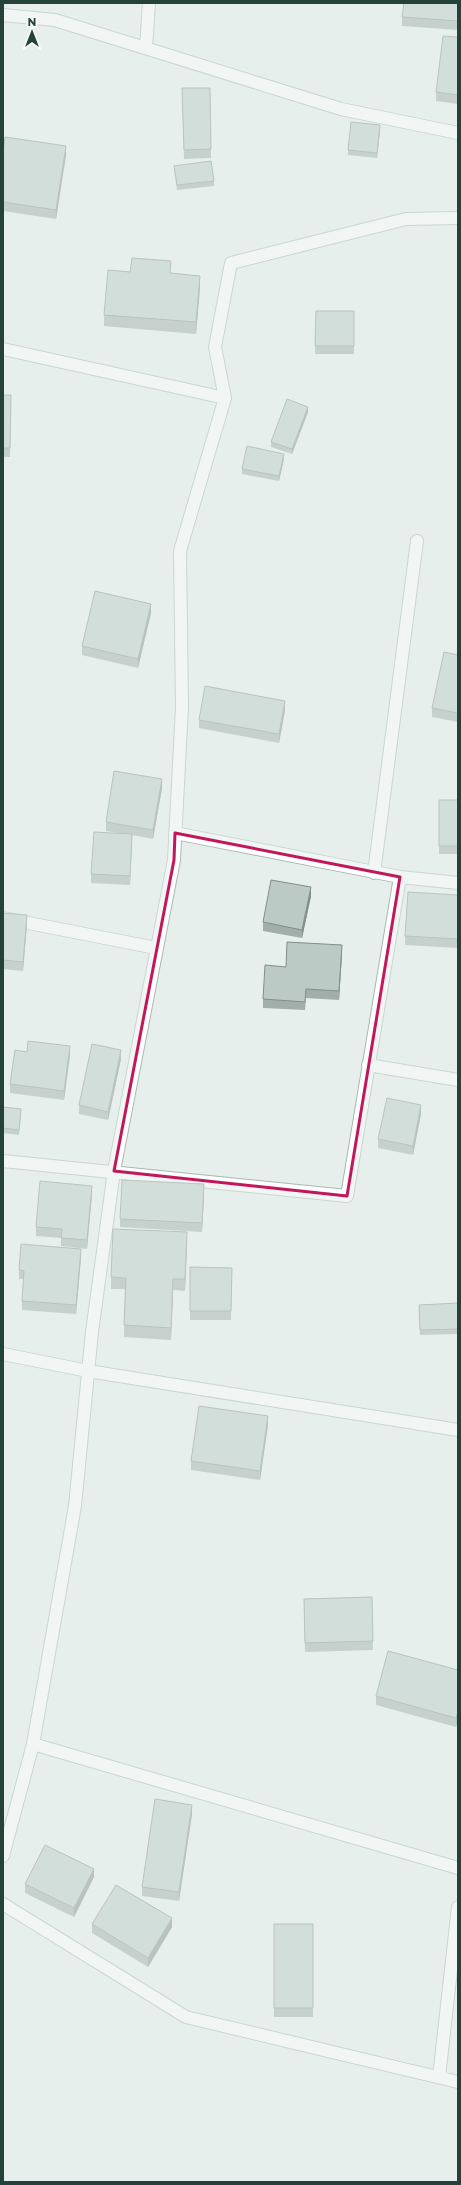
<svg xmlns="http://www.w3.org/2000/svg" width="461" height="2185" font-family="Montserrat,sans-serif">
<rect width="100%" height="100%" fill="#e6efeb"/>
<g fill="none" stroke-linecap="round" stroke-linejoin="round">
<defs>
<path id="minor" d="M 3,15 L 55,20 L 341,109 L 458,133
M 146,48 L 149,3
M 3,349 L 225,398
M 175,833 L 400,877 L 458,883
M 374,873 L 417,541
M 3,918 L 156,948
M 368,1065 L 458,1080
M 3,1161 L 347,1196 L 400,877
M 3,1354 L 88,1371 L 458,1430
M 33,1744 L 458,1868
M 3,1856 L 33,1744 L 75,1506 L 92,1332 L 114,1171 L 174,860 L 182,707 L 180,551 L 225,398 L 215,347 L 231,263 L 406,219 L 458,218
M 3,1904 L 186,2017 L 458,2082
M 439,2077 L 458,1907"/>
</defs>
<use href="#minor" stroke="#a8b8b2" stroke-width="14"/>
<use href="#minor" stroke="#fff" stroke-width="12"/>
</g>
<path fill="#a1aea9" d="M 458,3 L 458,30 L 402,26 L 402,17 Z
M 458,37 L 458,104 L 436,101 L 436,92 Z
M 182,88 L 210,88 L 211,158 L 184,159 Z
M 380,130 L 377,158 L 348,155 L 348,150 Z
M 3,152 L 66,155 L 56,219 L 3,211 Z
M 174,166 L 214,181 L 214,186 L 177,190 Z
M 130,272 L 171,273 L 200,288 L 196,334 L 104,326 L 104,315 Z
M 316,311 L 354,311 L 354,354 L 315,354 Z
M 3,395 L 11,395 L 10,457 L 3,457 Z
M 308,412 L 292,454 L 271,447 L 271,442 Z
M 284,459 L 279,481 L 242,474 L 242,469 Z
M 151,613 L 138,668 L 82,655 L 82,646 Z
M 458,655 L 458,722 L 432,717 L 432,708 Z
M 285,710 L 279,743 L 199,728 L 199,720 Z
M 162,788 L 153,839 L 132,835 L 130,885 L 91,883 L 91,874 L 124,834 L 106,831 L 106,822 Z
M 439,800 L 458,800 L 458,854 L 439,854 Z
M 458,895 L 458,948 L 405,945 L 405,936 Z
M 311,896 L 302,938 L 263,931 L 263,922 Z
M 3,913 L 27,924 L 23,971 L 3,969 Z
M 342,954 L 339,1000 L 306,998 L 305,1010 L 263,1008 L 263,999 L 286,967 Z
M 27,1052 L 70,1055 L 64,1100 L 10,1093 L 10,1084 Z
M 121,1059 L 108,1120 L 79,1114 L 79,1105 Z
M 3,1107 L 21,1114 L 19,1135 L 3,1133 Z
M 421,1114 L 413,1155 L 378,1148 L 378,1139 Z
M 204,1193 L 202,1232 L 120,1227 L 120,1219 Z
M 92,1194 L 87,1249 L 61,1246 L 61,1238 L 36,1236 L 36,1227 Z
M 187,1244 L 185,1291 L 173,1290 L 171,1340 L 124,1337 L 125,1289 L 111,1289 L 111,1277 Z
M 81,1258 L 76,1314 L 22,1310 L 22,1301 L 24,1279 L 19,1279 L 19,1270 Z
M 190,1267 L 232,1268 L 231,1320 L 190,1320 Z
M 458,1303 L 458,1334 L 420,1335 L 419,1305 Z
M 268,1425 L 260,1480 L 191,1470 L 191,1461 Z
M 372,1597 L 373,1650 L 305,1652 L 304,1599 Z
M 458,1670 L 456,1727 L 376,1705 L 376,1696 Z
M 192,1814 L 179,1901 L 142,1896 L 142,1887 Z
M 94,1877 L 74,1917 L 25,1893 L 25,1884 Z
M 92,1924 L 172,1927 L 148,1967 L 92,1933 Z
M 274,1924 L 313,1924 L 313,2017 L 274,2017 Z"/>
<path fill="#838d89" d="M 380,125 L 380,130 L 377,158 L 377,153 Z
M 66,146 L 66,155 L 56,219 L 56,210 Z
M 200,276 L 200,288 L 196,334 L 196,322 Z
M 308,407 L 308,412 L 292,454 L 292,449 Z
M 284,454 L 284,459 L 279,481 L 279,476 Z
M 151,604 L 151,613 L 138,668 L 138,659 Z
M 285,701 L 285,710 L 279,743 L 279,734 Z
M 162,779 L 162,788 L 153,839 L 153,830 Z
M 132,834 L 132,843 L 130,885 L 130,876 Z
M 311,887 L 311,896 L 302,938 L 302,930 Z
M 27,915 L 27,924 L 23,971 L 23,962 Z
M 342,945 L 342,954 L 339,1000 L 339,991 Z
M 70,1046 L 70,1055 L 64,1100 L 64,1091 Z
M 121,1050 L 121,1059 L 108,1120 L 108,1112 Z
M 421,1105 L 421,1114 L 413,1155 L 413,1146 Z
M 204,1184 L 204,1193 L 202,1232 L 202,1223 Z
M 92,1186 L 92,1194 L 87,1249 L 87,1240 Z
M 187,1232 L 187,1244 L 185,1291 L 185,1279 Z
M 81,1249 L 81,1258 L 76,1314 L 76,1305 Z
M 173,1279 L 173,1290 L 171,1340 L 171,1328 Z
M 268,1416 L 268,1425 L 260,1480 L 260,1471 Z
M 458,1712 L 458,1721 L 456,1727 L 456,1718 Z
M 192,1805 L 192,1814 L 179,1901 L 179,1892 Z
M 94,1869 L 94,1877 L 74,1917 L 74,1908 Z
M 172,1918 L 172,1927 L 148,1967 L 148,1958 Z
M 4,2113 L 4,2122 L 3,2127 L 3,2119 Z"/>
<path fill="#bbcac4" stroke="#838d89" d="M 404,3 L 458,3 L 458,21 L 402,17 Z
M 443,36 L 458,37 L 458,95 L 436,92 Z
M 182,88 L 210,88 L 211,149 L 184,150 Z
M 351,122 L 380,125 L 377,153 L 348,150 Z
M 5,137 L 66,146 L 56,210 L 3,202 L 3,152 Z
M 211,161 L 214,181 L 177,185 L 174,166 Z
M 132,258 L 171,261 L 170,273 L 200,276 L 196,322 L 104,315 L 108,270 L 130,272 Z
M 316,311 L 354,311 L 354,346 L 315,346 Z
M 3,395 L 11,395 L 10,448 L 3,448 Z
M 287,399 L 308,407 L 292,449 L 271,442 Z
M 247,446 L 284,454 L 279,476 L 242,469 Z
M 95,591 L 151,604 L 138,659 L 82,646 Z
M 444,652 L 458,655 L 458,713 L 432,708 Z
M 205,686 L 285,701 L 279,734 L 199,720 Z
M 114,771 L 162,779 L 153,830 L 106,822 Z
M 439,800 L 458,800 L 458,846 L 439,846 Z
M 94,832 L 132,834 L 130,876 L 91,874 Z
M 271,880 L 311,887 L 302,930 L 263,922 Z
M 408,892 L 458,895 L 458,939 L 405,936 Z
M 3,913 L 27,915 L 23,962 L 3,960 Z
M 287,942 L 342,945 L 339,991 L 306,989 L 305,1002 L 263,999 L 265,965 L 286,967 Z
M 28,1041 L 70,1046 L 64,1091 L 10,1084 L 15,1050 L 27,1052 Z
M 92,1044 L 121,1050 L 108,1112 L 79,1105 Z
M 387,1098 L 421,1105 L 413,1146 L 378,1139 Z
M 3,1107 L 21,1109 L 19,1130 L 3,1128 Z
M 122,1180 L 204,1184 L 202,1223 L 120,1219 Z
M 40,1181 L 92,1186 L 87,1240 L 61,1238 L 62,1229 L 36,1227 Z
M 113,1229 L 187,1232 L 185,1279 L 173,1279 L 171,1328 L 124,1325 L 126,1278 L 111,1277 Z
M 21,1244 L 81,1249 L 76,1305 L 22,1301 L 24,1271 L 19,1270 Z
M 190,1267 L 232,1268 L 231,1311 L 190,1311 Z
M 458,1303 L 458,1329 L 420,1330 L 419,1305 Z
M 199,1406 L 268,1416 L 260,1471 L 191,1461 Z
M 372,1597 L 373,1641 L 305,1643 L 304,1599 Z
M 388,1651 L 458,1670 L 458,1712 L 456,1718 L 376,1696 Z
M 155,1799 L 192,1805 L 179,1892 L 142,1887 Z
M 45,1845 L 94,1869 L 74,1908 L 25,1884 Z
M 116,1885 L 172,1918 L 148,1958 L 92,1924 Z
M 274,1924 L 313,1924 L 313,2008 L 274,2008 Z"/>
<path d="M0 0H461V2185H0ZM 175,833 L 400,877 L 347,1196 L 114,1171 L 174,860 Z" fill="#e6efeb" fill-opacity=".55" fill-rule="evenodd"/>
<path fill="none" stroke="#c2185b" stroke-width="3" stroke-linejoin="round" d="M 175,833 L 400,877 L 347,1196 L 114,1171 L 174,860 Z"/>
<rect width="461" height="2185" fill="none" stroke="#24423a" stroke-width="8"/>
<g transform="translate(32 32)" stroke="#f7fbf9" stroke-width="3" paint-order="stroke">
<path d="M0-3L7 15L0 10L-7 15Z" fill="#24423a"/>
<text y="-6" font-size="11" font-weight="bold" text-anchor="middle" fill="#24423a">N</text>
</g>
</svg>
